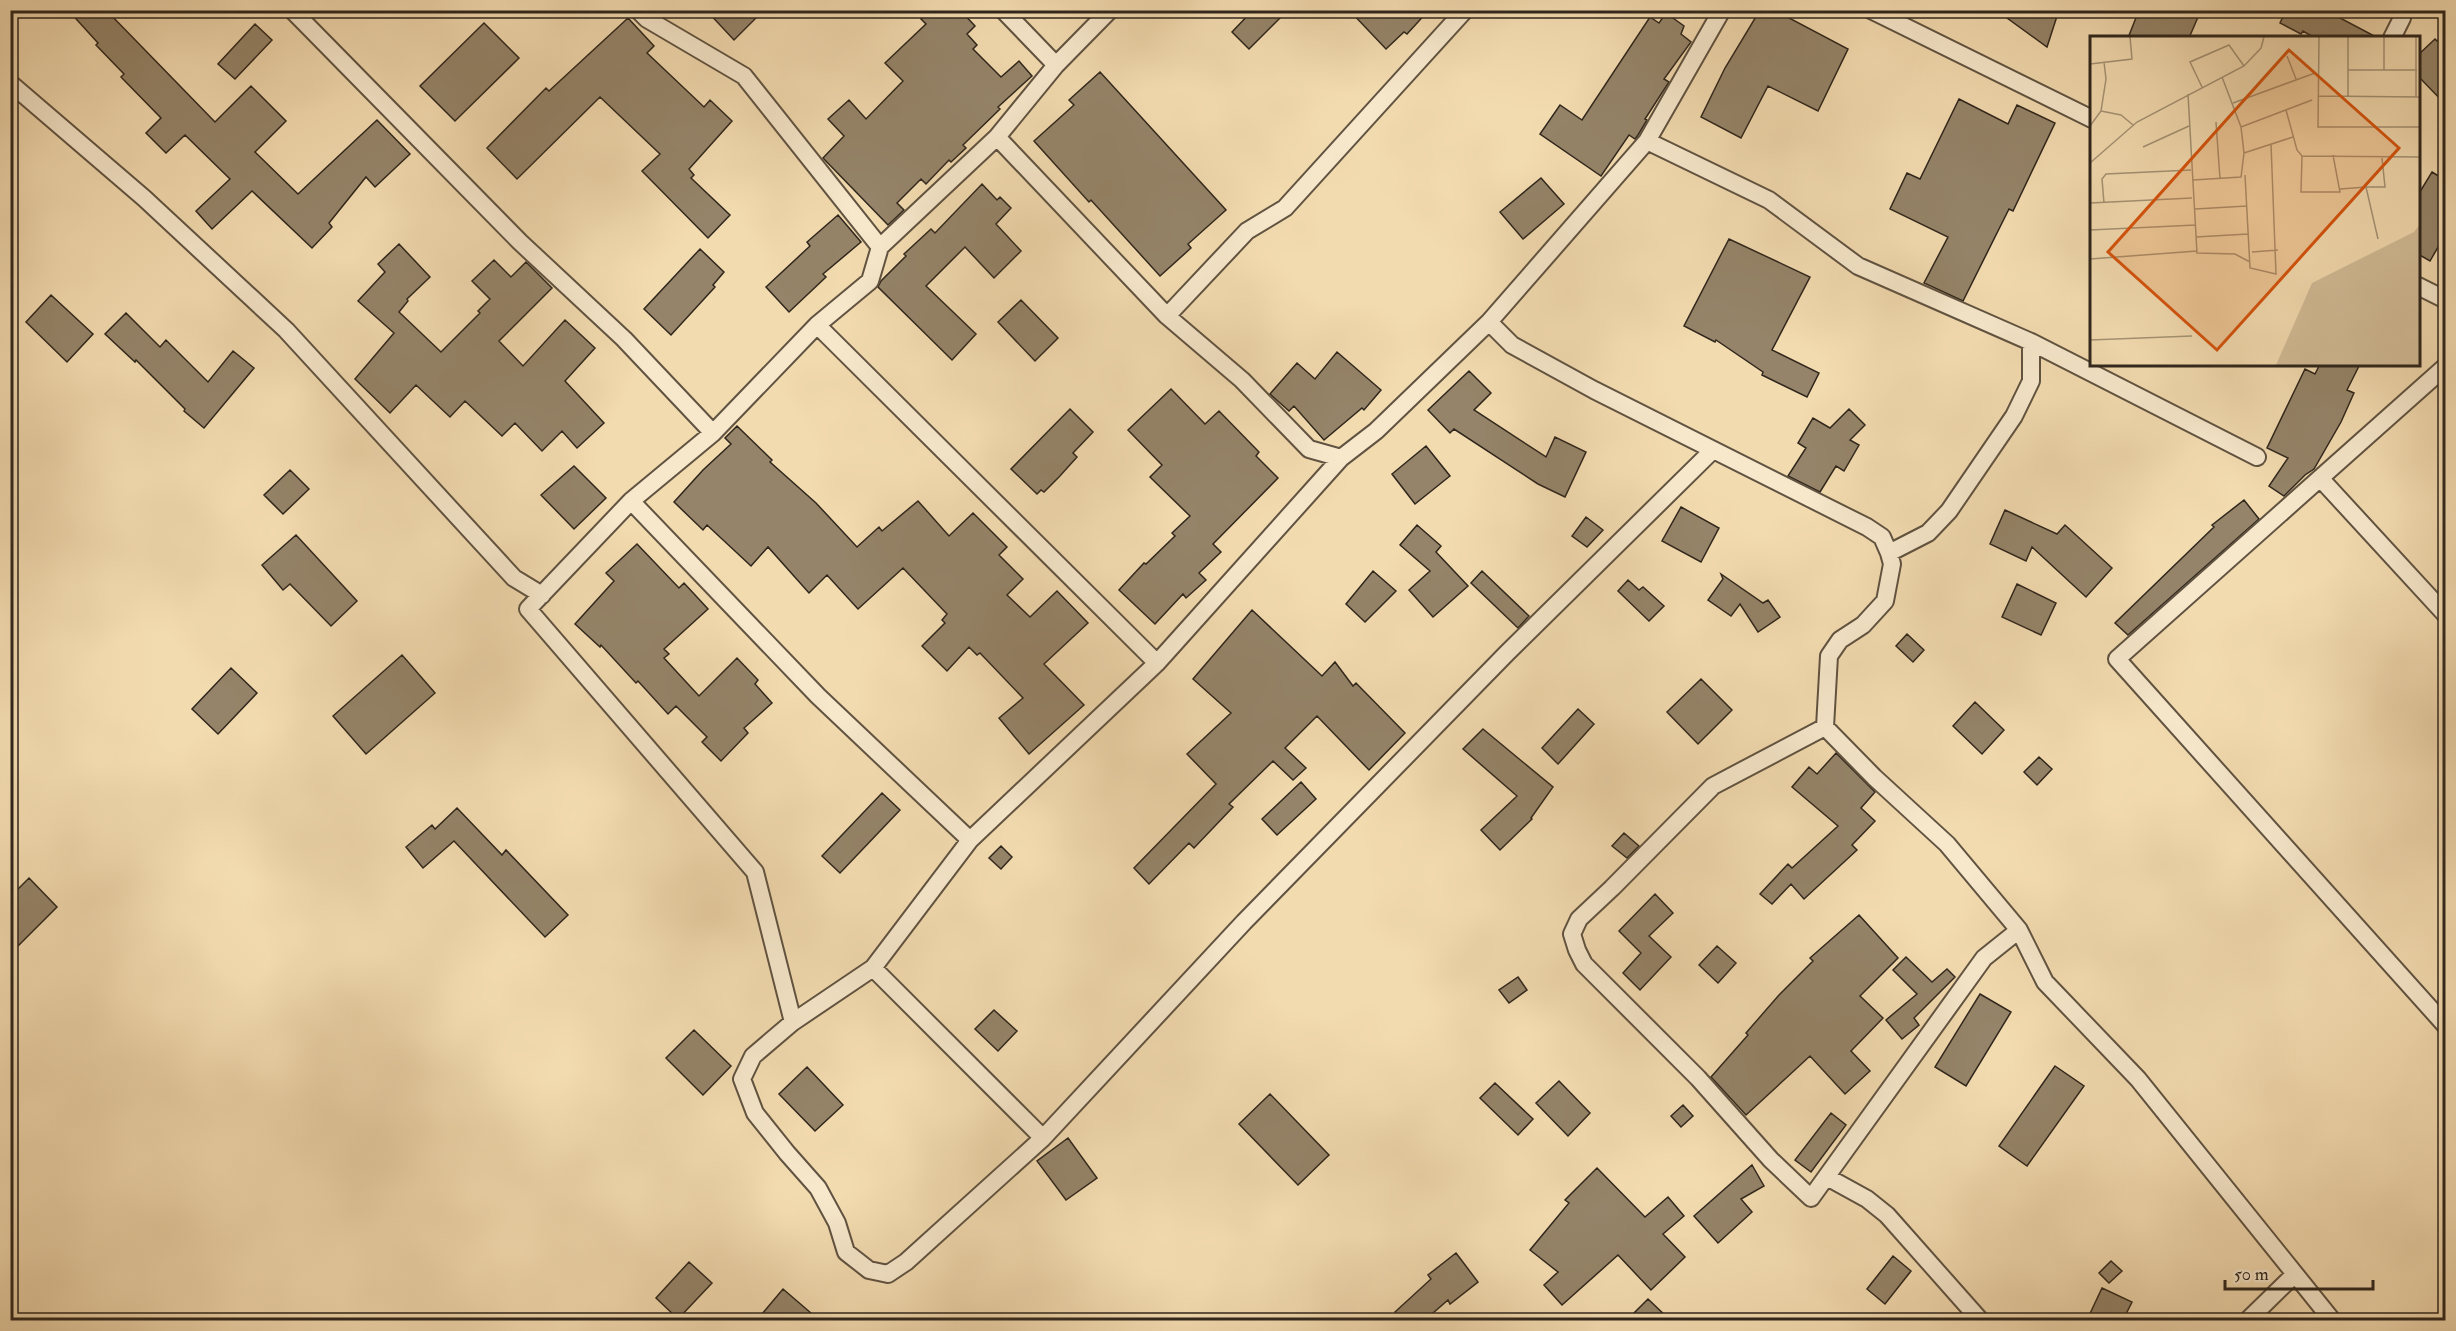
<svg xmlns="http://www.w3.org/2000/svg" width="2456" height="1331" font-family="'IM FELL Double Pica',serif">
<rect width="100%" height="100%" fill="#f3dbb0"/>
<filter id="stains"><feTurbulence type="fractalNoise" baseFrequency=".00333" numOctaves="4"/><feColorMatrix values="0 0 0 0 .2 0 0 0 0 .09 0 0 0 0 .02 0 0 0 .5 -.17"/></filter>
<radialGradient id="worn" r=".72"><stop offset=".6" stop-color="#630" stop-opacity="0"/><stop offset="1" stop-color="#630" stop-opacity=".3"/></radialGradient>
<path fill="#958469" stroke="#2f261c" stroke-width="1.5" d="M 68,10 L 106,10 L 215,122 L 251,86 L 286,121 L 255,152 L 298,194 L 377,120 L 410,154 L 375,187 L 366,177 L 329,223 L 332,227 L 312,248 L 252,191 L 212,229 L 196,211 L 230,179 L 185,135 L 166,153 L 146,133 L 161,118 L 121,77 L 124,74 L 96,45 L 98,43 Z
M 706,10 L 764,10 L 734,40 Z
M 929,10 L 960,10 L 975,26 L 967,34 L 977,45 L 973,49 L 1001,77 L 1019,61 L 1032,76 L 998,107 L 1000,109 L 963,145 L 966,148 L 951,162 L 949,160 L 926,184 L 921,179 L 897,203 L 904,210 L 888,225 L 823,158 L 844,136 L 828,119 L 849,100 L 866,119 L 903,81 L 885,63 L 926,24 L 921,19 Z
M 1253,10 L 1288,10 L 1249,49 L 1232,32 Z
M 1349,10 L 1429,10 L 1407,34 L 1404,32 L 1386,49 Z
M 1760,10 L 1774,10 L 1848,49 L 1818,111 L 1768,86 L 1741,138 L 1701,117 L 1725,68 Z
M 1996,10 L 2059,10 L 2047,47 Z
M 2139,10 L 2201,10 L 2189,38 L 2128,38 Z
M 2286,10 L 2325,10 L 2378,38 L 2315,38 L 2303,31 L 2301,34 L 2280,23 Z
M 1666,13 L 1684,26 L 1681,34 L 1691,42 L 1664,79 L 1669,82 L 1645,119 L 1647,120 L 1638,135 L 1635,139 L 1629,135 L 1601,176 L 1540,134 L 1560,105 L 1582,120 L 1650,17 L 1659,23 Z
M 628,18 L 654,46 L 647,53 L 704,107 L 710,100 L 732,121 L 689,169 L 694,175 L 691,178 L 730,215 L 708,238 L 642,171 L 660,154 L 600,97 L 517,179 L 487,148 L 546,88 L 549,91 Z
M 484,23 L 519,58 L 455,121 L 420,86 Z
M 255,24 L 272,40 L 235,79 L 218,64 Z
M 2445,33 L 2445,104 L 2418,76 L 2418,55 L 2435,39 L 2437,41 Z
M 1100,72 L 1226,210 L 1188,244 L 1191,248 L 1160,276 L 1091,200 L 1089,202 L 1034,141 L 1074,105 L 1069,100 Z
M 1959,99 L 2008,124 L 2017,105 L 2055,123 L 2013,211 L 2009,209 L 1963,301 L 1924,283 L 1948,237 L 1890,209 L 1907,173 L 1920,179 Z
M 2432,172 L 2445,180 L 2445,235 L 2430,261 L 2418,254 L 2418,195 Z
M 1541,178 L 1564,204 L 1523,239 L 1500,212 Z
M 982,184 L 997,200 L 1000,197 L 1011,208 L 996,224 L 1021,251 L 994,278 L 965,247 L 926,286 L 976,334 L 952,360 L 878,287 L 881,281 L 906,256 L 904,254 L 931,229 L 935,233 Z
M 838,215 L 861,242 L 823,274 L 826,277 L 789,312 L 766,287 L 810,246 L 807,242 Z
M 1729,239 L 1810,277 L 1772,350 L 1819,373 L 1807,397 L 1762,375 L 1763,372 L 1716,340 L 1715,342 L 1684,326 Z
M 399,244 L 430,277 L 407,299 L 408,301 L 399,312 L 441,352 L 480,313 L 478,311 L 490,299 L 472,281 L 494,260 L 511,277 L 526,262 L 552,288 L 499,341 L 523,366 L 565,320 L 595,348 L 565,381 L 604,423 L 577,448 L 562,431 L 542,451 L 515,423 L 502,436 L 465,401 L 450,417 L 416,385 L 390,413 L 355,379 L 394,333 L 358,301 L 385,272 L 378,264 Z
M 700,249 L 724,272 L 713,285 L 715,287 L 671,335 L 644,309 Z
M 51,295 L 93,334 L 67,362 L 26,322 Z
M 1021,300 L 1058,338 L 1035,361 L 998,322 Z
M 126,313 L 160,347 L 166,340 L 208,382 L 233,351 L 254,368 L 204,428 L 184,411 L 185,409 L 136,360 L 135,362 L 105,334 Z
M 1337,352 L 1381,390 L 1364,410 L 1362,408 L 1324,440 L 1294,406 L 1289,411 L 1270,394 L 1297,363 L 1315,379 Z
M 2320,364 L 2360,364 L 2347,390 L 2354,393 L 2341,422 L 2314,469 L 2305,475 L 2284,496 L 2269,486 L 2288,458 L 2267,448 L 2305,369 L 2315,374 Z
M 1469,371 L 1491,393 L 1474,410 L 1546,457 L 1555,437 L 1586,452 L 1565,497 L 1538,484 L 1454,429 L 1450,433 L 1428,410 Z
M 1171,389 L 1205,424 L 1219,411 L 1259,452 L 1256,456 L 1278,478 L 1213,544 L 1221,552 L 1199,573 L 1206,580 L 1186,598 L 1183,594 L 1155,624 L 1119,590 L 1144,563 L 1146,564 L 1175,536 L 1172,533 L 1190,516 L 1150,477 L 1162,465 L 1128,430 Z
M 1070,409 L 1093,432 L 1073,453 L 1077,457 L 1059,477 L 1044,492 L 1041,490 L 1037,494 L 1011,469 Z
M 1849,409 L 1865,425 L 1850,440 L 1859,445 L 1844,471 L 1836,466 L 1820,492 L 1788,476 L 1806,448 L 1798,443 L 1813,418 L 1830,428 Z
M 737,426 L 772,460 L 770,462 L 816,503 L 857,547 L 879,527 L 882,531 L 918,501 L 949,536 L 973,513 L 1007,547 L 999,555 L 1023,579 L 1007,595 L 1030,617 L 1057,591 L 1088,623 L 1044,664 L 1084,705 L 1029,754 L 999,718 L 1023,698 L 980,653 L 977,655 L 969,647 L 947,671 L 922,646 L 945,623 L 942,620 L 947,614 L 903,568 L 858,609 L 827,575 L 809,593 L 768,547 L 751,566 L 707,525 L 703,530 L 674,502 L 703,470 L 731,444 L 725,438 Z
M 1426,446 L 1450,476 L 1415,504 L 1392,474 Z
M 574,466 L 606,498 L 574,529 L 541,495 Z
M 290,470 L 309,489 L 283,514 L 264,495 Z
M 2244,500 L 2259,519 L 2128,635 L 2115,623 L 2214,527 L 2212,525 Z
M 1681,507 L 1719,528 L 1701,562 L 1662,541 Z
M 2005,510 L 2057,534 L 2065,525 L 2112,568 L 2086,597 L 2032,547 L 2026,561 L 1990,544 Z
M 1586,517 L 1603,530 L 1587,547 L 1572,536 Z
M 1417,525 L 1441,546 L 1436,552 L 1468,586 L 1433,617 L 1409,590 L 1430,571 L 1400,545 Z
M 296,535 L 357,601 L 331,626 L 290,584 L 283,590 L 262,565 Z
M 637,544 L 679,588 L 684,583 L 708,609 L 664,649 L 669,654 L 664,658 L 699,696 L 737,658 L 758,680 L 755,684 L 772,703 L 744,728 L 748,733 L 721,761 L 702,742 L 707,737 L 676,706 L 668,714 L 638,681 L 636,683 L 601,645 L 600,647 L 575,624 L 614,581 L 606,573 Z
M 1373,571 L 1396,591 L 1365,622 L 1346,604 Z
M 1482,571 L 1529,616 L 1518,628 L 1471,583 Z
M 1721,574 L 1763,603 L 1768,600 L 1780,617 L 1758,632 L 1740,604 L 1731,616 L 1708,600 L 1723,579 Z
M 1628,580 L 1639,590 L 1643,587 L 1664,606 L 1649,621 L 1618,591 Z
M 2017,584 L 2056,603 L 2041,635 L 2002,617 Z
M 1252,610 L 1322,676 L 1335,662 L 1353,686 L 1356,683 L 1405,733 L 1369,770 L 1317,716 L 1285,748 L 1306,768 L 1293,780 L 1273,761 L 1229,804 L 1233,807 L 1194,848 L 1189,843 L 1149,884 L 1134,868 L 1216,784 L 1187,754 L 1231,713 L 1193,679 Z
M 1907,634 L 1924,650 L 1913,662 L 1896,646 Z
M 402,655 L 435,693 L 366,754 L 333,716 Z
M 231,668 L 257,693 L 218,734 L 192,709 Z
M 1701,679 L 1732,710 L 1698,744 L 1667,712 Z
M 1975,702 L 2004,730 L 1982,754 L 1953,726 Z
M 1578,709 L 1594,724 L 1558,764 L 1542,748 Z
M 1483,729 L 1553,787 L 1531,818 L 1532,819 L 1500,850 L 1481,830 L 1517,796 L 1463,749 Z
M 1836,753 L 1875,792 L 1861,808 L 1875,821 L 1852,845 L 1857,850 L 1804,899 L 1791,884 L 1772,904 L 1760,894 L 1788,864 L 1792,868 L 1838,826 L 1792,787 L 1809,767 L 1817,774 Z
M 2039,757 L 2052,769 L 2037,785 L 2024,772 Z
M 1301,782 L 1316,799 L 1277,835 L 1262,819 Z
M 882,793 L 900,810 L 840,873 L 822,856 Z
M 457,808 L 502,855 L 506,850 L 568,915 L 545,937 L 454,841 L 423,868 L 406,847 L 432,825 L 435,829 Z
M 1624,833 L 1639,846 L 1627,858 L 1612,846 Z
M 1001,846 L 1012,857 L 1001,869 L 989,858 Z
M 29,878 L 57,907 L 10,954 L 10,897 Z
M 1655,894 L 1673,913 L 1649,936 L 1671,957 L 1640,990 L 1623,973 L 1641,953 L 1619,931 Z
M 1859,915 L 1898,958 L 1860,996 L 1883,1018 L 1851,1051 L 1870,1071 L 1845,1094 L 1810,1056 L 1746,1115 L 1711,1077 L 1748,1035 L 1746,1033 L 1779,995 L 1813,961 L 1810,958 Z
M 1717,946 L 1736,963 L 1718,983 L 1699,965 Z
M 1906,957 L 1932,982 L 1947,969 L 1955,977 L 1914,1018 L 1919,1025 L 1902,1039 L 1886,1020 L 1917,994 L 1893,970 Z
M 1518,977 L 1527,990 L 1509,1003 L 1499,990 Z
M 1980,994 L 2011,1012 L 1966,1086 L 1935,1067 Z
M 994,1010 L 1017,1031 L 998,1051 L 975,1029 Z
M 694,1030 L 731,1066 L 703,1095 L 666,1058 Z
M 2055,1066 L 2084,1086 L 2027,1166 L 1999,1146 Z
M 807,1067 L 843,1105 L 815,1131 L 779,1094 Z
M 1559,1081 L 1590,1113 L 1568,1136 L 1536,1103 Z
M 1495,1083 L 1533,1119 L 1518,1135 L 1480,1098 Z
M 1270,1094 L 1329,1155 L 1298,1185 L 1239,1124 Z
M 1683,1105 L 1693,1116 L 1681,1127 L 1671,1116 Z
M 1831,1113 L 1846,1125 L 1811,1172 L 1795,1160 Z
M 1068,1138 L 1097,1178 L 1066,1200 L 1037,1161 Z
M 1752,1165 L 1764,1186 L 1741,1199 L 1752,1212 L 1718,1243 L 1694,1216 Z
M 1597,1168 L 1645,1217 L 1668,1197 L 1684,1216 L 1663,1234 L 1685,1257 L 1651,1290 L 1618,1255 L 1562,1305 L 1544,1285 L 1558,1272 L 1530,1250 L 1569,1203 L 1565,1200 Z
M 1456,1253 L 1478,1282 L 1450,1304 L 1448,1300 L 1425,1320 L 1403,1320 L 1395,1312 L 1431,1279 L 1428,1275 Z
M 1893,1256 L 1911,1271 L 1885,1304 L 1867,1289 Z
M 2111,1261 L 2122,1271 L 2109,1283 L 2099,1273 Z
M 689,1262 L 712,1283 L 678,1319 L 656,1298 Z
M 2102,1288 L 2132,1302 L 2123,1320 L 2087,1320 Z
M 783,1289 L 819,1320 L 770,1320 L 762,1314 Z
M 1648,1299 L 1670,1320 L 1627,1320 Z"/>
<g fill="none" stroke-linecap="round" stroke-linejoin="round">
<defs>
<path id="minor" d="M 292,10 L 520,242 L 624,339 L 713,433
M 638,10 L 647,19 L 744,76 L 880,247
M 1003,10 L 1056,65
M 1722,10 L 1647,141 L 1489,322 L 1512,345 L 1594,390 L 1867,527 L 1882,537 L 1889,553 L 1892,564 L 1885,601 L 1863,625 L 1840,640 L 1829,656 L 1825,727 L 1874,777 L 1947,844 L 2019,930 L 2045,982 L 2138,1079 L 2332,1320
M 1871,10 L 2092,119
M 2392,38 L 2402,18
M 10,83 L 144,198 L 286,330 L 514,578 L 542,595
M 997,137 L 1167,316 L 1242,380 L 1309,449 L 1341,458 L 1376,431 L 1489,322
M 1647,141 L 1769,200 L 1858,266 L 2031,342 L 2257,457
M 2418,286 L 2446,300
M 1167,316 L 1247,231 L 1285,208 L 1465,10
M 817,325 L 1157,663
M 2446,366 L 2117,659 L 2446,1026
M 1341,458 L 1157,663 L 970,840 L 873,968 L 793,1022 L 753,1056 L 742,1079 L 755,1113 L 787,1153 L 818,1188 L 837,1223 L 846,1252 L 869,1270 L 888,1274 L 906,1262 L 1043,1138 L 1244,922 L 1507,653 L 1713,450
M 2320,478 L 2446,615
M 631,501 L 818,696 L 970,840
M 1889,553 L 1928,533 L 1949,511 L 2014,416 L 2031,381 L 2031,342
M 1825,727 L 1713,786 L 1612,888 L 1579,919 L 1572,934 L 1577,950 L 1584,964 L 1698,1078 L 1771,1160 L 1811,1198 L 1984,958 L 2019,930
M 873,968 L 1043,1138
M 793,1022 L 755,872 L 528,609 L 631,501 L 713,433 L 817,325 L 870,281 L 880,247 L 997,137 L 1056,65 L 1110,10
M 1827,1177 L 1867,1199 L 1887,1215 L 1980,1320
M 2248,1320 L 2294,1275"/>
</defs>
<use href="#minor" stroke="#605341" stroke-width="20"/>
<use href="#minor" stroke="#f7e8cc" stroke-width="16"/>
</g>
<g transform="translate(2090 36)">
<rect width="330" height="330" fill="#f3dbb0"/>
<path d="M 330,188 L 330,329 L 186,329 L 222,247 L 324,196 Z" fill="#d2bc97"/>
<path fill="none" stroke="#a59375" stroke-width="1.5" d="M 229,1 L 228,91 L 330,91M 258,1 L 258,60M 197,20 L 206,43M 0,28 L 42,23 L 40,1M 258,34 L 327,34M 294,34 L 294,1M 132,41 L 151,91 L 154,117 L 203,101M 112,51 L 100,26 L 139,9 L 154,30M 98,58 L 107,217 L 145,218 L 160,226M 229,60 L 330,61M 326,61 L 326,1M 143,67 L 225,37M 196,74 L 207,114 L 212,120 L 330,121M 11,75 L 31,79 L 43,89M 126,86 L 130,143M 0,90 L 11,75 L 16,43 L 14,26M 151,91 L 222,64M 53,111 L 99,90M 212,120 L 211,156 L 250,156 L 243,119M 0,127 L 47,86 L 154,30 L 171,12 L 174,1M 155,139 L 160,232 L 186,238 L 181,108M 103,144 L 151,141 L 154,117M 276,151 L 295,151 L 292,122M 250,153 L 276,151 L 288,203M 0,167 L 102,162M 14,167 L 12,143 L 16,138 L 101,134M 105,173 L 157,170M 0,194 L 106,189M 106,201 L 158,198M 162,216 L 188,214M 0,223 L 107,215M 0,304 L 102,300"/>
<path fill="#d6540e" fill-opacity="0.15" stroke="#d6540e" stroke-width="3" d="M 199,14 L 309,112 L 127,314 L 18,216 Z"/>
<rect width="330" height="330" fill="none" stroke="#2f261c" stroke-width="3"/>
</g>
<rect width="2456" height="1331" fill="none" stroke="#f3dbb0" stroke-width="36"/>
<rect x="12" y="12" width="2432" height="1307" fill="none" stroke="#2f261c" stroke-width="3"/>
<rect x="18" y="18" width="2420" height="1295" fill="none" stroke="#2f261c" stroke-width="1.5"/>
<path d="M2225 1280v9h148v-9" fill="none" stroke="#2f261c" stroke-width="3"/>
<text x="2234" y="1280" font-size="18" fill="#2f261c" stroke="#f7e8cc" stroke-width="4.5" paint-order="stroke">50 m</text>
<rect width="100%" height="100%" filter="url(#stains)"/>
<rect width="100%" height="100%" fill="url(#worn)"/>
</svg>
